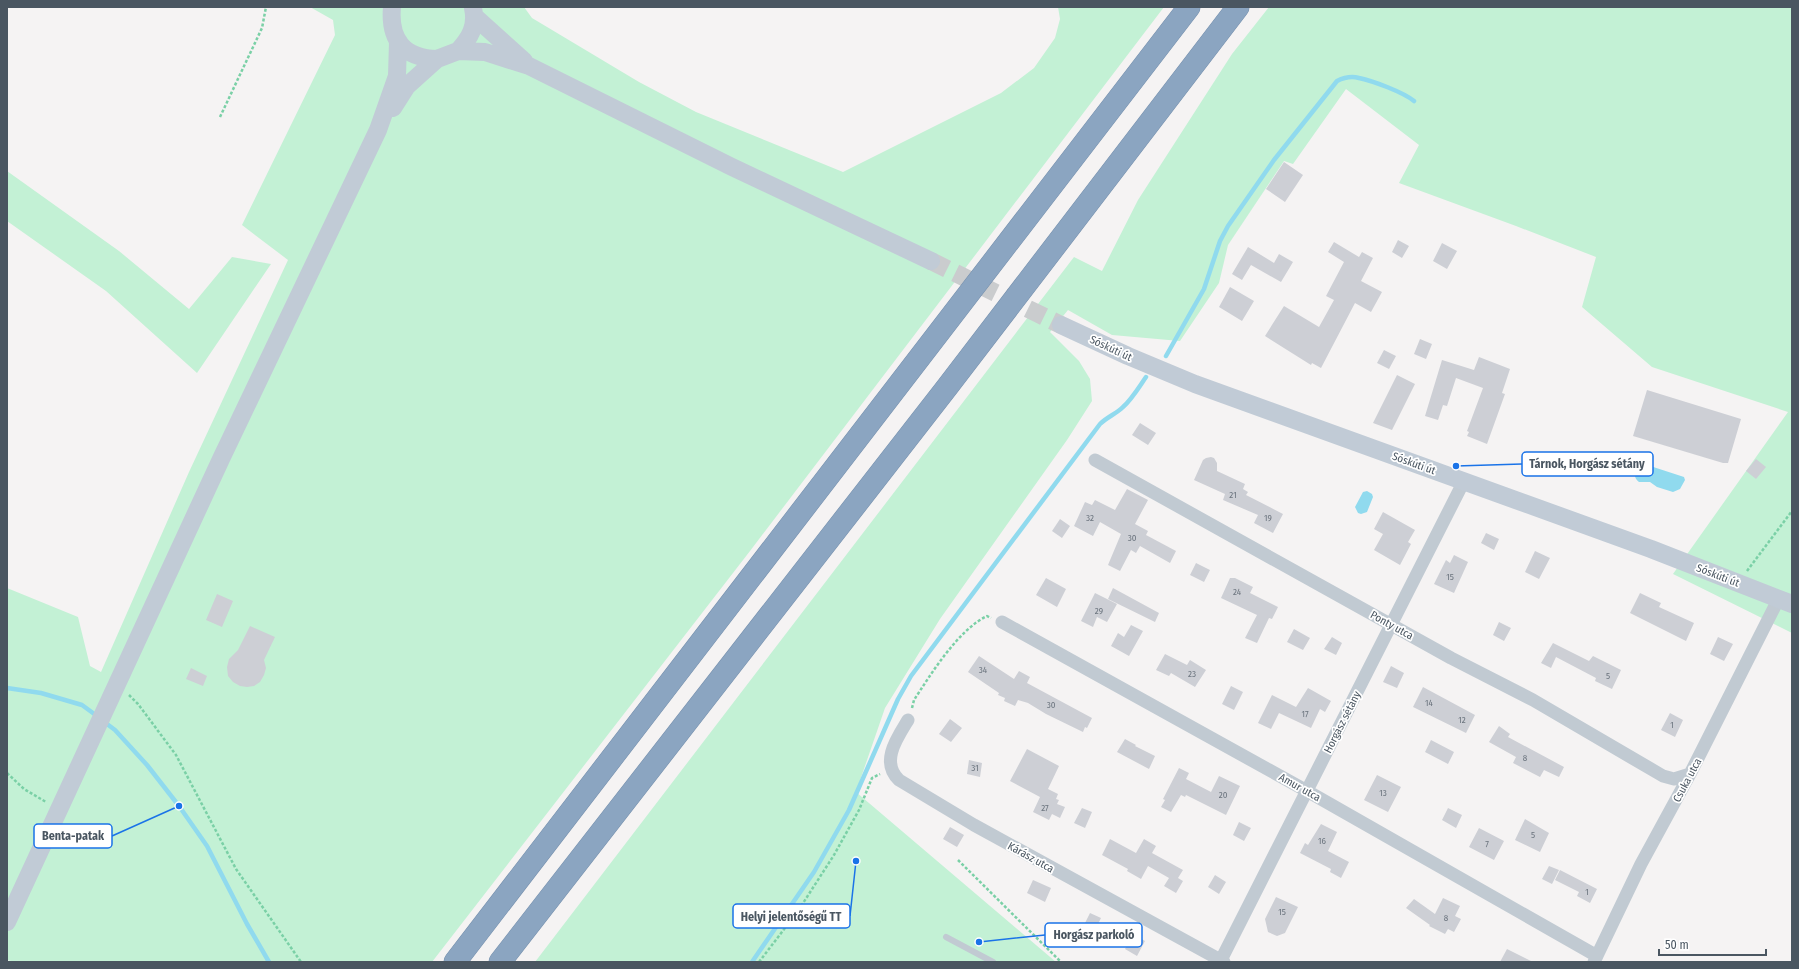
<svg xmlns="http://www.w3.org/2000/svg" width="1799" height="969" font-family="'Fira Sans Condensed',sans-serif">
<rect width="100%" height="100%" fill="#f5f3f3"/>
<path fill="#c3f1d5" d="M 310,7 L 524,7 L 532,18 L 639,82 L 696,112 L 843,172 L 1001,93 L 1034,68 L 1055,38 L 1060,19 L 1058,7 L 1164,7 L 750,551 L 432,962 L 15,962 L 7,960 L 7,588 L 78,617 L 90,666 L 101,672 L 189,472 L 288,260 L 242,225 L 335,35 L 333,20 Z
M 1269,7 L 1792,7 L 1792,633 L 1673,574 L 1788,412 L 1652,367 L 1582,307 L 1596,257 L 1516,226 L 1399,183 L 1419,145 L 1346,89 L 1293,164 L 1284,161 L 1228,245 L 1219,283 L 1180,341 L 1112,335 L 1068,310 L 1050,332 L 1079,361 L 1090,379 L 1092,401 L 1067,440 L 940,619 L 885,708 L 856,792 L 1056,962 L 535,962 L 1074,257 L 1102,271 L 1138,200 L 1232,54 Z
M 7,171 L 119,251 L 189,309 L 232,257 L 271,264 L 197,373 L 106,291 L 7,221 Z"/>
<path fill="#90daee" d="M 1641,463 L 1684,477 L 1685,480 L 1680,489 L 1673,492 L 1657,487 L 1650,482 L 1639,482 C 1632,477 1634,467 1641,463 Z
M 1367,491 L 1372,494 L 1373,497 L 1367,512 L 1361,514 L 1358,513 L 1355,507 L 1363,492 Z"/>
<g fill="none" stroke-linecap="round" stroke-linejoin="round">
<path stroke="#90daee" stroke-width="4.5" d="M 1166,356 L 1204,289 L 1220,241 L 1228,226 L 1274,160 L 1337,81 C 1343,78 1352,76 1359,78 C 1373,81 1403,92 1414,101
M 7,688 L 41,693 L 82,705 L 97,716
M 103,721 L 115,730 L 147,765 L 179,806 L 207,846 L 247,924 L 269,962
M 752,962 L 814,872 L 849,810 L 898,699 L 911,676 L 1100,424 C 1107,417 1116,414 1123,407 C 1132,399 1139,387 1146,377"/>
</g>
<path fill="#cdcfd5" d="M 1284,162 L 1303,175 L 1285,202 L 1266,189 Z
M 1398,240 L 1409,246 L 1402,258 L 1392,252 Z
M 1334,242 L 1359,257 L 1362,252 L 1373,258 L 1361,281 L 1382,292 L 1371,312 L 1355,303 L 1321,368 L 1312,363 L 1311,365 L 1265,336 L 1284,306 L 1319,327 L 1334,300 L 1326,296 L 1344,262 L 1328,252 Z
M 1442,243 L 1457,251 L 1447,269 L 1433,261 Z
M 1248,247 L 1274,263 L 1279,254 L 1293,262 L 1281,282 L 1251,265 L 1242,280 L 1232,274 Z
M 1230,287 L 1254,301 L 1242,321 L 1219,307 Z
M 1420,339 L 1432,344 L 1426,359 L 1414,354 Z
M 1384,350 L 1396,356 L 1389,369 L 1377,363 Z
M 1479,357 L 1510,369 L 1502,393 L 1505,394 L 1487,444 L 1467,436 L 1469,432 L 1467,431 L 1483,388 L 1456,378 L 1447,406 L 1443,405 L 1438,420 L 1425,416 L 1442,360 L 1474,370 Z
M 1397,375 L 1415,384 L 1392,430 L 1373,423 Z
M 1647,390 L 1741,419 L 1728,463 L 1723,463 L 1633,436 Z
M 1140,423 L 1156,433 L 1148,445 L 1132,435 Z
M 1211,457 L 1214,458 L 1217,463 L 1217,471 L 1245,484 L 1243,489 L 1248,492 L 1246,495 L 1283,514 L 1273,533 L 1254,523 L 1258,515 L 1223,500 L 1225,494 L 1194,480 L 1203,460 L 1206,458 Z
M 1756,459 L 1766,467 L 1756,479 L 1746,471 Z
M 1127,489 L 1148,500 L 1135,524 L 1148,531 L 1146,535 L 1176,551 L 1170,563 L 1140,546 L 1136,553 L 1131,550 L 1120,571 L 1108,565 L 1121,534 L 1100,522 L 1093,536 L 1074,526 L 1085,502 L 1092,505 L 1095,500 L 1115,510 Z
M 1383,512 L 1415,530 L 1408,542 L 1411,544 L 1400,565 L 1374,550 L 1383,534 L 1374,529 Z
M 1060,519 L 1070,526 L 1062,538 L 1052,531 Z
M 1486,533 L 1499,539 L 1494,550 L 1481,543 Z
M 1535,551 L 1550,558 L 1539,579 L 1525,572 Z
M 1454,555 L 1468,562 L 1454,593 L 1434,584 L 1446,560 L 1450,563 Z
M 1196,563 L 1210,570 L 1204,582 L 1190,575 Z
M 1046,578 L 1066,589 L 1057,607 L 1036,595 Z
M 1230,578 L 1235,578 L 1253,587 L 1250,593 L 1278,607 L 1272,619 L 1269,618 L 1257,643 L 1245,638 L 1257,615 L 1221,598 Z
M 1113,588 L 1159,613 L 1155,622 L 1108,599 Z
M 1095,593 L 1117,604 L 1107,622 L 1097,617 L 1093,627 L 1081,621 Z
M 1640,593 L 1661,603 L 1659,607 L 1694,623 L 1686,641 L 1630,613 Z
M 217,594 L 233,601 L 222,627 L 206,620 Z
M 1499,622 L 1511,628 L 1504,641 L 1493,635 Z
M 1131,625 L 1143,631 L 1129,656 L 1111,646 L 1118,633 L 1124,637 Z
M 250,626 L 275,637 L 264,660 L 266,668 L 264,675 L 260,682 L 254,686 L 247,687 L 240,686 L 233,682 L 228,676 L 227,667 L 229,659 L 238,650 Z
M 1294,629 L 1310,638 L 1303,650 L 1287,642 Z
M 1332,637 L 1342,643 L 1336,655 L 1324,649 Z
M 1718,637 L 1733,644 L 1724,661 L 1710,654 Z
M 1553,643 L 1589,661 L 1593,656 L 1621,670 L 1612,689 L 1595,681 L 1596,678 L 1556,657 L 1551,668 L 1541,663 Z
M 1165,654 L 1187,665 L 1190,660 L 1206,670 L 1195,687 L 1171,673 L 1169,676 L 1156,670 Z
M 979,656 L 1014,679 L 1019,671 L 1030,677 L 1027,683 L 1092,718 L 1087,728 L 1085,727 L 1083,732 L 1046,714 L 1028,703 L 1018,700 L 1015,706 L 1004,701 L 1005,698 L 998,695 L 999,693 L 968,672 Z
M 1391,666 L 1404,673 L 1397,688 L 1383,682 Z
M 191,668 L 207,676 L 203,686 L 186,679 Z
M 1231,686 L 1243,692 L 1234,710 L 1222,704 Z
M 1423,687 L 1475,715 L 1466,733 L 1413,707 Z
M 1308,688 L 1331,701 L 1325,712 L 1320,709 L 1311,728 L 1279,713 L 1271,729 L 1258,723 L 1272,695 L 1296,707 Z
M 1670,713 L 1683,720 L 1675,737 L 1661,730 Z
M 950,719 L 962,728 L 951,742 L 939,734 Z
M 1499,726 L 1510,734 L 1508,737 L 1564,767 L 1559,777 L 1544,770 L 1540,777 L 1513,763 L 1516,757 L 1489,742 Z
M 1125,739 L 1136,745 L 1135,746 L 1155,756 L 1149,769 L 1117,752 Z
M 1431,740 L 1454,752 L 1448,764 L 1425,752 Z
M 1027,749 L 1059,766 L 1048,789 L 1058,794 L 1056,799 L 1059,800 L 1057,804 L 1065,807 L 1060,818 L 1052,814 L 1049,820 L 1033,812 L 1040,797 L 1010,781 Z
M 969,760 L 982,763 L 980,777 L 967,774 Z
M 1179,768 L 1189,773 L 1186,779 L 1211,792 L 1219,776 L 1240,786 L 1226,815 L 1186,795 L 1185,797 L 1181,795 L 1171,812 L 1161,807 L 1165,800 L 1163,799 Z
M 1377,775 L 1401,787 L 1388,812 L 1364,800 Z
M 1082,808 L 1092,812 L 1085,828 L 1074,823 Z
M 1448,808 L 1462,815 L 1456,828 L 1442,820 Z
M 1525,819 L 1549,833 L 1540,852 L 1515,840 Z
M 1239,822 L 1251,828 L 1244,841 L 1233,835 Z
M 1321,824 L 1337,832 L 1328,851 L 1349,862 L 1341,878 L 1330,872 L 1331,869 L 1300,853 L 1305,843 L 1308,845 Z
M 950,827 L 964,835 L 957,847 L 943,839 Z
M 1479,828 L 1504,841 L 1494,860 L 1469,847 Z
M 1110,839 L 1136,853 L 1144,839 L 1156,846 L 1152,853 L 1183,870 L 1178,878 L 1183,881 L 1176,893 L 1164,886 L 1169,878 L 1148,866 L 1141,879 L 1127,871 L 1128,869 L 1102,855 Z
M 1549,866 L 1559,870 L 1552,884 L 1542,879 Z
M 1560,870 L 1597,889 L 1590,903 L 1577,896 L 1579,892 L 1555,880 Z
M 1215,875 L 1226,882 L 1219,894 L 1208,887 Z
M 1033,880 L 1051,888 L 1045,902 L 1027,893 Z
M 1276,897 L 1298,907 L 1285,933 L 1277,936 L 1268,932 L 1265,919 Z
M 1443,898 L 1460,906 L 1455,916 L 1461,919 L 1454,932 L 1448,929 L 1445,934 L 1429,926 L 1430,925 L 1406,908 L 1414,899 L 1435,914 Z
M 1090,913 L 1101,918 L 1095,930 L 1084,925 Z
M 1133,934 L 1145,941 L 1137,956 L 1125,949 Z
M 1507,949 L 1533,962 L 1500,962 Z"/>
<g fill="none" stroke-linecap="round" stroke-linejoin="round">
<path stroke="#caccce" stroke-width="18" stroke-dasharray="18 9" stroke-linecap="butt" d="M 931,261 L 1061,325"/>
<defs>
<path id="motorway" d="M 455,962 L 1189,7
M 500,962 L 948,386 L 1238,7"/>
</defs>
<use href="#motorway" stroke="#7690ad" stroke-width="23"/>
<path stroke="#7ad0a6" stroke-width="2.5" stroke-dasharray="3 2" stroke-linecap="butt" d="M 220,117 L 262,28 L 266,7
M 1747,571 L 1792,511
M 129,695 L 138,704 L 176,755 L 236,869 L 301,962
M 912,708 L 914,700 C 931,674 958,630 987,616 L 991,618
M 7,773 L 24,789 L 46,802
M 958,860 L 1061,962
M 759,962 L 798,911 L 834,855 L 859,810 L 872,778 L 880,774"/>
<path stroke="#c1cad2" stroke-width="6" d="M 946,937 L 993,962"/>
<path stroke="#c1cad2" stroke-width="13" d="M 1095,460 L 1451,658 L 1533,700 L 1663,776 L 1674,779 L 1690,774
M 1002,622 L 1307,791 L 1597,956
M 908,720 C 897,738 880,762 899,780 L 974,825 L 1224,962
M 1220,962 L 1464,481
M 1594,962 L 1641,864 L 1690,774 L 1779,598"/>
<path stroke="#c1cbd6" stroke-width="18" d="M 392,7 C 389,40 404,58 437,59
M 474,16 L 524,61
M 458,51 C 470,38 477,26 473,8
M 393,108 L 407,86 L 437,59 L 458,51 L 485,52 L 529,66 L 732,167 L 931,261
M 1061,325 L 1128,356 L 1195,384 L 1651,549 L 1792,604
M 7,922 L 221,459 L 378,130 L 397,76 L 398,42"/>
<use href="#motorway" stroke="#8ba5c1" stroke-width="22"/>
</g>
<g text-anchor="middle" stroke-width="3.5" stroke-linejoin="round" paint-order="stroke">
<g font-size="9" fill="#6b747e">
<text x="1233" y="498">21</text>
<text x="1090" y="521">32</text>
<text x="1268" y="521">19</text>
<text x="1132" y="541">30</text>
<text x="1450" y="580">15</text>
<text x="1237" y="595">24</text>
<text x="1099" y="614">29</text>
<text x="983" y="673">34</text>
<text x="1192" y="677">23</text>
<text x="1608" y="679">5</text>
<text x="1429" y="706">14</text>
<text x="1051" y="708">30</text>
<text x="1305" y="717">17</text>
<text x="1462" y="723">12</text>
<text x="1672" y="728">1</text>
<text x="1525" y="761">8</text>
<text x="975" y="771">31</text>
<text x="1383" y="796">13</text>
<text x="1223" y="798">20</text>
<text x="1045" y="811">27</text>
<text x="1533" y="838">5</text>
<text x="1322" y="844">16</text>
<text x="1487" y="847">7</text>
<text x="1587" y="895">1</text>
<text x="1282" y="915">15</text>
<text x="1446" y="921">8</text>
</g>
<g font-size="11" fill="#4a5661" stroke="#fff">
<text transform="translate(1111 348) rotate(25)" y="4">Sóskúti út</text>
<text transform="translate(1414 463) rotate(20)" y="4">Sóskúti út</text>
<text transform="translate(1718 575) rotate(21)" y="4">Sóskúti út</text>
<text transform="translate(1392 625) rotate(29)" y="4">Ponty utca</text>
<text transform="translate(1342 722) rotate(-63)" y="4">Horgász sétány</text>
<text transform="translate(1687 780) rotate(-62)" y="4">Csuka utca</text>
<text transform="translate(1300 787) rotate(29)" y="4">Amur utca</text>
<text transform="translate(1031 857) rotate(29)" y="4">Kárász utca</text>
</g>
</g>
<path fill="none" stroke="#1a73e8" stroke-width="1.5" d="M1456 466L1522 464M179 806L112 836M856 861L850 916M979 942L1045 935"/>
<g fill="#1a73e8" stroke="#fff" stroke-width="1.5">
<circle cx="1456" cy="466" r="4"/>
<circle cx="179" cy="806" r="4"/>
<circle cx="856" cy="861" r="4"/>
<circle cx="979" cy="942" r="4"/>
</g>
<g fill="#fff" stroke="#1a73e8" stroke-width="1.5">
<rect x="1522" y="452" width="131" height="24" rx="4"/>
<rect x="34" y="824" width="78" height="24" rx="4"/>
<rect x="733" y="904" width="117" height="24" rx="4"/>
<rect x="1045" y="923" width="97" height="24" rx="4"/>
</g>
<g font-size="12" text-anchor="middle" font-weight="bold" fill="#4a5661">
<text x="1587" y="468">Tárnok, Horgász sétány</text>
<text x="73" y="840">Benta-patak</text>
<text x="791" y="921">Helyi jelentőségű TT</text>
<text x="1094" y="939">Horgász parkoló</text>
</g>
<rect width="1799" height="969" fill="none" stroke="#4a5661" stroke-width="16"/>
<path d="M1659 949v6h107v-6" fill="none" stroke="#4a5661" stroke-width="2"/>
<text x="1665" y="949" font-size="12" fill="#4a5661" stroke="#ffffff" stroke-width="3" paint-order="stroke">50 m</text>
</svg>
